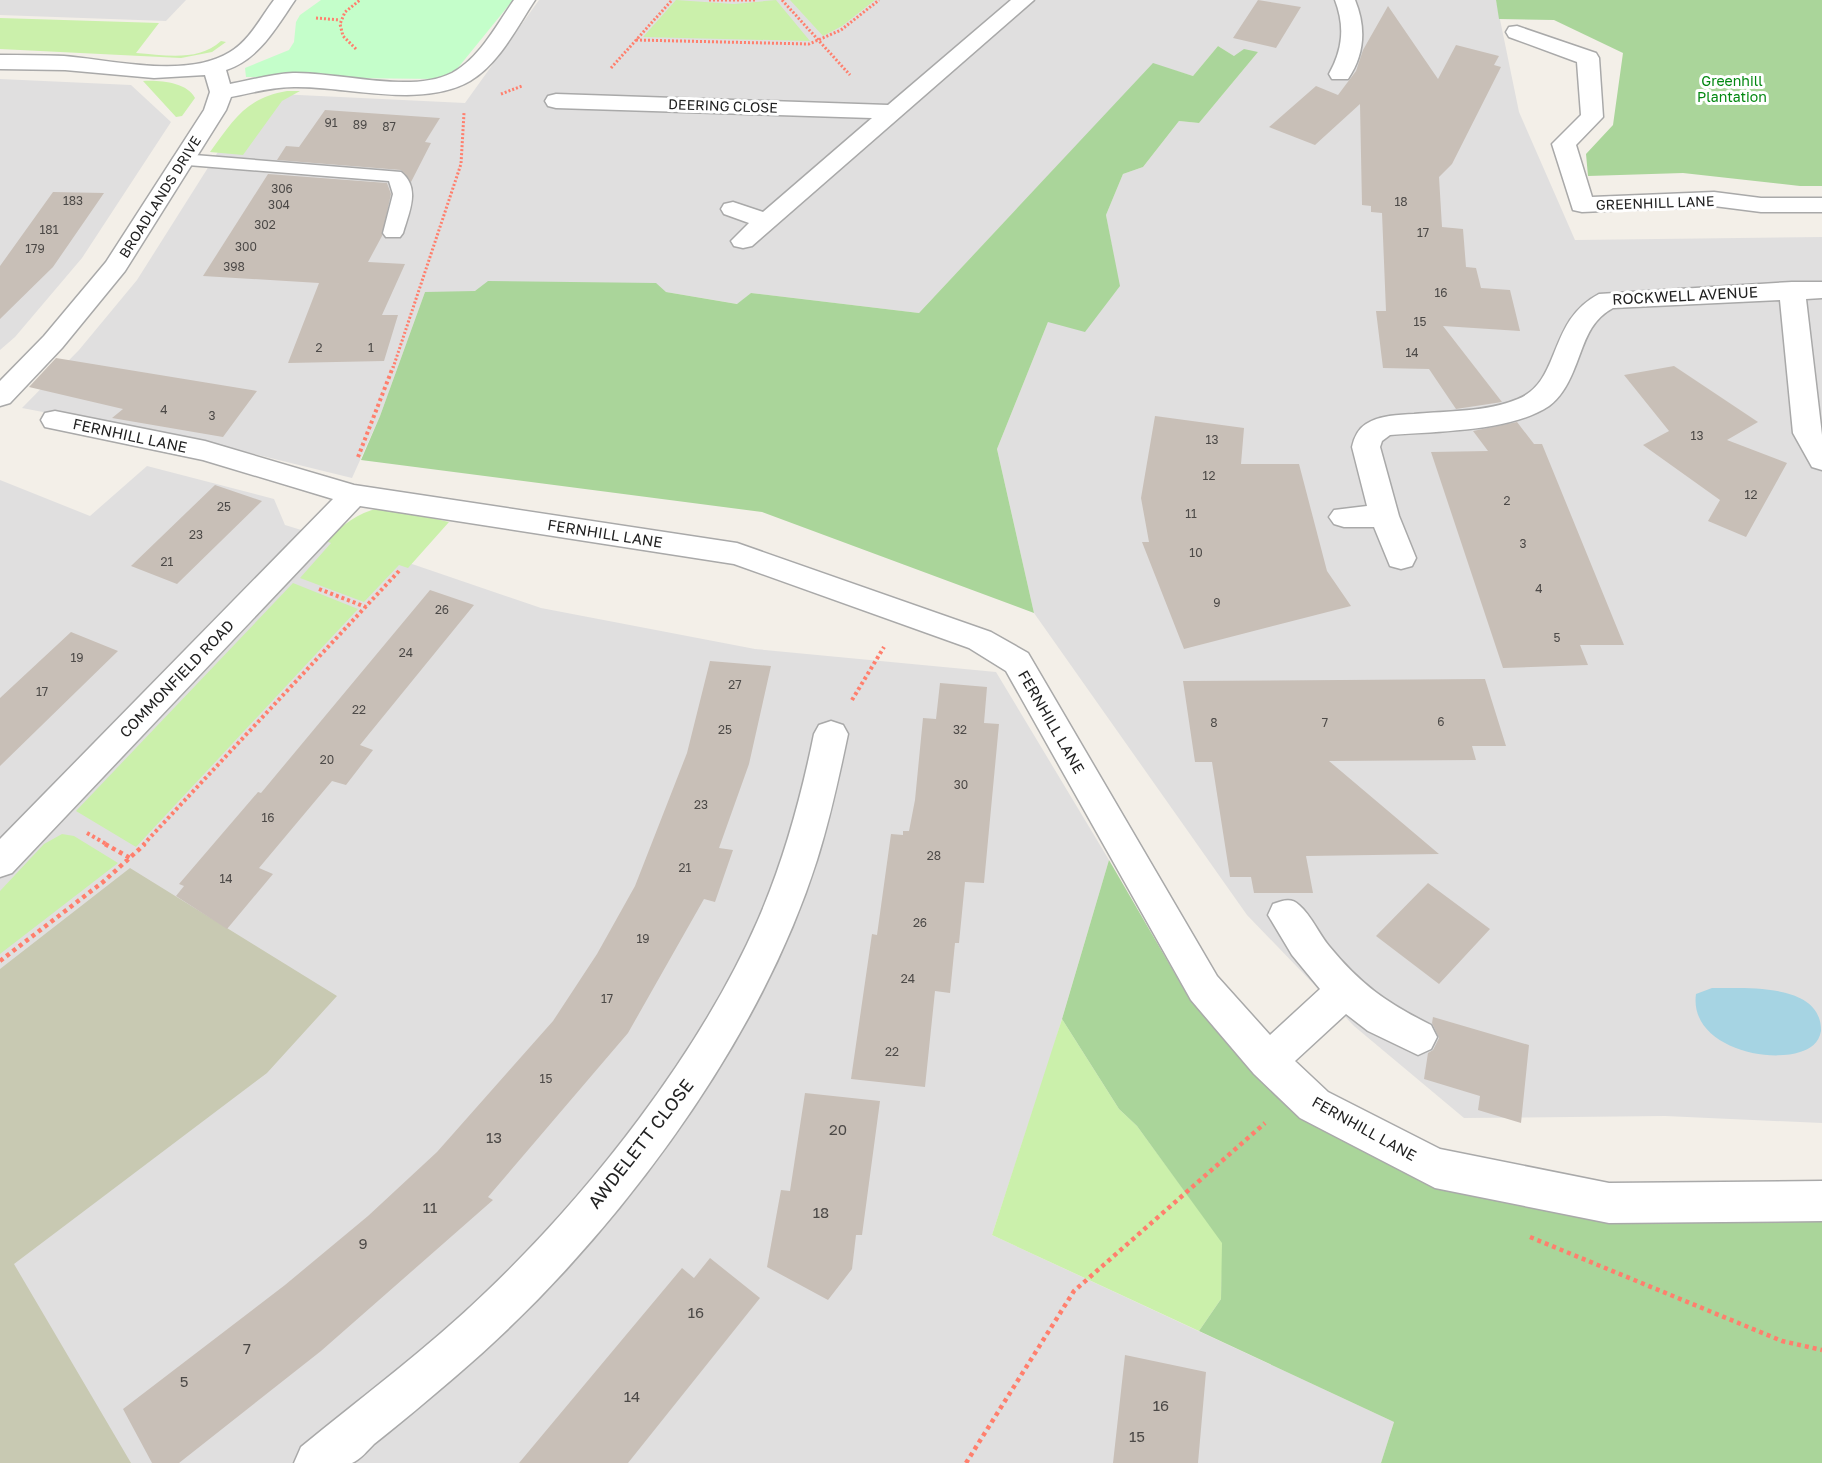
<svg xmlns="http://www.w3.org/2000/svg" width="1822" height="1463" font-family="'Golos Text',sans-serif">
<rect width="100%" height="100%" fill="#f3efe8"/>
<path fill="#e0dfdf" d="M 0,0 L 186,0 L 166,21 L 0,15 Z
M 539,0 L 1496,0 L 1519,112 L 1575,240 L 1822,237 L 1822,1123 L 1665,1116 L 1464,1118 L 1354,1026 L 1247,915 L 1034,613 L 997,449 L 1048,322 L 1119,286 L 1106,215 L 1123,174 L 1143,167 L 1179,121 L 1199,123 L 1258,52 L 1234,56 L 1218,46 L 1193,76 L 1153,64 L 919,313 L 751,293 L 738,304 L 666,292 L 425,292 L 380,416 L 352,478 L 221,446 L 22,408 L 79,350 L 137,280 L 228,136 L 278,94 L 465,103 Z
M 0,79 L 131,85 L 171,122 L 82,258 L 15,337 L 0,350 Z
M 147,466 L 274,499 L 285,525 L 415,565 L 541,608 L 755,649 L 996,672 L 1109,860 L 1053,1049 L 992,1235 L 1394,1422 L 1381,1463 L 0,1463 L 0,480 L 90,516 Z"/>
<path fill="#c8c9b2" d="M 130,868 L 337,996 L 267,1073 L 14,1264 L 131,1463 L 0,1463 L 0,969 Z"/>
<path fill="#cbf0ab" d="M 676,0 L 734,4 L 776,0 L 810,41 L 643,37 Z
M 790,0 L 875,0 L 842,26 L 823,36 Z
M 0,18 L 159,23 L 136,53 C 165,55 198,62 221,41 L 226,42 L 212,52 L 181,58 L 0,49 Z
M 143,81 C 159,80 187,82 195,98 L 182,116 L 176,117 Z
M 287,91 L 300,91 L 282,101 L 243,155 L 210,152 C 233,121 245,98 287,91 Z
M 384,507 L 449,522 L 408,568 L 399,565 L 364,602 L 300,578 L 331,543 L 326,541 C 343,524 360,511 384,507 Z
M 293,583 L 358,609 L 136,847 L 76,811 Z
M 62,834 L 74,836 L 118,863 L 0,954 L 0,891 L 44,844 Z
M 1062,1019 L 1119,1109 L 1137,1126 L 1223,1243 L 1221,1299 L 1199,1331 L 992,1235 Z"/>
<path fill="#aad59a" d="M 1496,0 L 1822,0 L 1822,186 L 1800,186 L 1683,173 L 1588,176 L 1586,154 L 1613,125 L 1623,53 L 1554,20 L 1499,19 Z
M 1218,46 L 1234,56 L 1244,49 L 1258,52 L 1199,123 L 1179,121 L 1143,167 L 1123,174 L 1106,215 L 1120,286 L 1085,332 L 1048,322 L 997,449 L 1034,613 L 762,512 L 361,460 L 380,416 L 425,292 L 475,291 L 488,281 L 656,283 L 666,292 L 737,304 L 751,293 L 919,313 L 1153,63 L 1193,76 Z
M 1109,860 L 1189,998 L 1295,1110 L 1435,1181 L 1822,1217 L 1822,1463 L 1381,1463 L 1394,1422 L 1199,1331 L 1221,1299 L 1222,1243 L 1137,1126 L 1119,1109 L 1062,1019 Z"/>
<path fill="#c4feca" d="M 321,0 L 513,0 L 457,69 L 438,79 L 246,77 L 245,68 L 289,50 L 294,42 L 296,22 L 300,15 Z"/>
<path fill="#a6d4e3" d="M 1712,988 C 1741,989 1822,981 1821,1031 C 1819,1043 1810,1049 1800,1052 C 1763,1064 1689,1044 1696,994 Z"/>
<path fill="#c8bfb7" d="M 1258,0 L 1301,7 L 1276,48 L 1233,38 Z
M 1388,6 L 1438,79 L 1456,45 L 1499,56 L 1494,65 L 1501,67 L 1452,164 L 1439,177 L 1442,227 L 1463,229 L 1466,267 L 1476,268 L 1481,288 L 1510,290 L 1520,331 L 1443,326 L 1502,402 L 1456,409 L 1429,369 L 1383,368 L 1376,311 L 1386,311 L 1382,213 L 1371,212 L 1371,206 L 1362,205 L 1360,104 L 1315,145 L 1269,127 L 1316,86 L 1338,95 L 1356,71 L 1363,50 Z
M 325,110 L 382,114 L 440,118 L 425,142 L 431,143 L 411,182 L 401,170 L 277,160 L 286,146 L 299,147 Z
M 268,174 L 387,183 L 391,194 L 382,236 L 368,262 L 405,264 L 382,315 L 398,315 L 384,361 L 288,363 L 319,283 L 203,276 Z
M 53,192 L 104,193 L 53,267 L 0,319 L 0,266 Z
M 56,358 L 257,391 L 223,437 L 112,418 L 123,409 L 29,387 Z
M 1674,366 L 1758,422 L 1727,440 L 1787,463 L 1746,537 L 1708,521 L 1720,500 L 1643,445 L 1669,431 L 1624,375 Z
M 1155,416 L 1244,428 L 1241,464 L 1299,464 L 1327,571 L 1351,606 L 1184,649 L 1142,542 L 1149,542 L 1141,498 Z
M 1517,422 L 1534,444 L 1542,444 L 1624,645 L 1580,645 L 1588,665 L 1503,668 L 1431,452 L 1488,451 L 1473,431 Z
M 215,485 L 262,501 L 177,584 L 131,566 Z
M 430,590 L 474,605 L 360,745 L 373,750 L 346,785 L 332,781 L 259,868 L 273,874 L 227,929 L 176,896 L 184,886 L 179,884 L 258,792 L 261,793 Z
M 71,632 L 118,651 L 0,766 L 0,698 Z
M 710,661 L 771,666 L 749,764 L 719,848 L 733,850 L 715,902 L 704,899 L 628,1033 L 488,1197 L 493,1200 L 321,1351 L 179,1463 L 152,1463 L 123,1409 L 285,1285 L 368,1216 L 437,1152 L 553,1021 L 597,954 L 635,886 L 687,753 Z
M 1485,679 L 1506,746 L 1472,746 L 1476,760 L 1329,761 L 1439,854 L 1306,856 L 1313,893 L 1254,893 L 1251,877 L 1230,877 L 1212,762 L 1195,762 L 1183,681 Z
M 940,683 L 987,687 L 984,723 L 999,724 L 984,883 L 965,882 L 959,943 L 955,943 L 950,993 L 935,991 L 925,1087 L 851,1079 L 872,934 L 877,935 L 891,834 L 903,835 L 903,831 L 909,831 L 915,800 L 923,718 L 936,719 Z
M 1428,883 L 1490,929 L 1439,984 L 1376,936 Z
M 1433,1017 L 1529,1045 L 1521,1123 L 1478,1110 L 1480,1096 L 1424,1079 L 1428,1053 L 1433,1050 L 1439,1038 L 1432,1023 Z
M 805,1093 L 880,1101 L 862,1235 L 856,1235 L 852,1269 L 828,1300 L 767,1267 L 781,1190 L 790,1191 Z
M 710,1258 L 760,1298 L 628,1463 L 519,1463 L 682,1268 L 694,1278 Z
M 1125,1355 L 1206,1372 L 1198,1463 L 1113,1463 Z"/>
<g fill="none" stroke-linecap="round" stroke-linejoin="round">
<defs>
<path id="service" d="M 182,154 L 401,172 C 421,188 409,212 403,233 L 400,237 L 386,237 L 383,233 L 393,194 L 389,181 L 175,164 L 172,160 L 175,156 Z"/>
<path id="minor" d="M 274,0 L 295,0 C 276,28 259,59 226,70 L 230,84 C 251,80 272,74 293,73 C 340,72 410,94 452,73 C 480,58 497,24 514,0 L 535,0 C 517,27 499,64 470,81 C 421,109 347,86 294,87 C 272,87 251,93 231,97 L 226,110 L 125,271 L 62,348 L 10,403 L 0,406 L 0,381 L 44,336 L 106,262 L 204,110 L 210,92 L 205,75 L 154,78 L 65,70 L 0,69 L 0,55 C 21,55 43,55 64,56 C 113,60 186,79 230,52 C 250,40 261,17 274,0 Z
M 1011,0 L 1034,0 L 752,246 L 743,248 L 734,246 L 731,241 L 749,223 L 724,214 L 721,209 L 724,204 L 733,202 L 763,212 L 872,118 L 556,108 L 548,106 L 545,101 L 548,96 L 556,94 L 888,105 Z
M 1335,0 L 1355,0 C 1366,27 1365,54 1348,79 L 1332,79 L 1329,74 C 1343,49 1345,26 1335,0 Z
M 1517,26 L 1596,53 L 1599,58 L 1603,117 L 1576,145 L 1592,197 L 1714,192 L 1761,198 L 1822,198 L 1822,212 L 1761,212 L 1714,206 L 1582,212 L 1573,210 L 1552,144 L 1581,115 L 1577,62 L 1509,37 L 1506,32 L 1509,27 Z
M 1792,282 L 1822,282 L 1822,298 L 1806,299 L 1822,435 L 1822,470 L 1812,467 L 1793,433 L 1780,300 L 1613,308 C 1587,322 1584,347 1573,372 C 1568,384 1560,398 1549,406 C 1510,432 1436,431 1390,435 L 1382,441 L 1380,447 L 1399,516 L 1416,558 L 1412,566 L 1401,569 L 1390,566 L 1374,527 L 1344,527 L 1334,524 L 1329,517 L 1334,510 L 1367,506 L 1352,447 C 1354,438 1358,429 1366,424 C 1380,415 1398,415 1414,414 C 1448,411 1487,412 1518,399 C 1562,381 1547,321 1599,294 Z
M 55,411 L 205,441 L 354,485 L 737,543 L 991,632 L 1028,653 L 1217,976 L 1270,1035 L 1320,989 L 1292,955 L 1268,915 L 1273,904 C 1282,901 1291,897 1299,905 C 1311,915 1319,934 1329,946 C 1361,985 1387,1003 1431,1025 L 1437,1037 L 1431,1049 L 1418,1055 L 1368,1031 L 1346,1014 L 1295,1061 L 1328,1092 L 1440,1149 L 1609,1183 L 1822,1181 L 1822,1221 L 1609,1223 L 1435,1188 L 1300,1118 L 1254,1074 L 1191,1000 L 1006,671 L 969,648 L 734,564 L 360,506 L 12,873 L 0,877 L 0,839 L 333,499 L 203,460 L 45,427 L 41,420 L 45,413 Z
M 831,721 L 843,725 L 848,734 C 839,777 830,819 817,860 C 757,1050 606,1248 456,1376 C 429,1399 402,1422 374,1444 C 368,1450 360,1460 352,1463 C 343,1463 306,1463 294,1463 L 301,1447 C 363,1396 428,1348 486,1292 C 590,1193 700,1053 758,920 C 784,860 801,798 814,734 L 819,725 Z"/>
</defs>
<use href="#service" stroke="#a9a9a9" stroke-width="3"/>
<use href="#minor" stroke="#a9a9a9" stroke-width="3"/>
<path stroke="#ff7f6d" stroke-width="3" stroke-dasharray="2 2" stroke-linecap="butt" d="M 709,0 L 755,0
M 782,0 L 850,75
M 316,18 L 340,20
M 636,40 L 809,44 L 841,30 L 879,0
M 356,49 L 343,36 L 340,24 L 345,12 L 360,0
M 611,68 L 672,0
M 501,94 L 522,86
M 393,368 L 461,164 L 464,113"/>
<path stroke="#ff7f6d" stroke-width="4" stroke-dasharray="3 3" stroke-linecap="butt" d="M 358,457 L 393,367
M 319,589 L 366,607
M 852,700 L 884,647
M 87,833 L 108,845
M 143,845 L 399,571"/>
<path stroke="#ff7f6d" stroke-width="4.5" stroke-dasharray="4 4" stroke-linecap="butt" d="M 105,844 L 130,858
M 0,961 L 103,882 L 145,844
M 1530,1237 L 1782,1341 L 1822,1350
M 966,1463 L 1074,1291 L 1265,1123"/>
<use href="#service" fill="#fff" fill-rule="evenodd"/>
<use href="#minor" fill="#fff" fill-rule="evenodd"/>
</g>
<g text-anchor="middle" stroke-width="6" stroke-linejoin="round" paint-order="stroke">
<g font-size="12" fill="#4c4947">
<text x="331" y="127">91</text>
<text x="360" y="129">89</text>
<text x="389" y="131">87</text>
<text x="282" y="193">306</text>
<text x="73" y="205">183</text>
<text x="1401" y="206">18</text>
<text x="279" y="209">304</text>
<text x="265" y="229">302</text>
<text x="49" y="234">181</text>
<text x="1423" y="237">17</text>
<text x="246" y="251">300</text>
<text x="35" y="253">179</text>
<text x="234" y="271">398</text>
<text x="1441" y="297">16</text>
<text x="1420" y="326">15</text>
<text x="319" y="352">2</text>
<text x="371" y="352">1</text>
<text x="1412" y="357">14</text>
<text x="164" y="414">4</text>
<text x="212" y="420">3</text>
<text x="1697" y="440">13</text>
<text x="1212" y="444">13</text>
<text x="1209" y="480">12</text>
<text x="1751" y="499">12</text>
<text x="1507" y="505">2</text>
<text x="224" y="511">25</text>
<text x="1191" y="518">11</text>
<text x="196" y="539">23</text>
<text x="1523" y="548">3</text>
<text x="1196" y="557">10</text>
<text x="167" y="566">21</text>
<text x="1539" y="593">4</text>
<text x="1217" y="607">9</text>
<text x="442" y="614">26</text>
<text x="1557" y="642">5</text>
<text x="406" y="657">24</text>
<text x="77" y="662">19</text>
<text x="735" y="689">27</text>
<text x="42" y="696">17</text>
<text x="359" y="714">22</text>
<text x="1441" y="726">6</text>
<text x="1214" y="727">8</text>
<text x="1325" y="727">7</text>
<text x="725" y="734">25</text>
<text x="960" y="734">32</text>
<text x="327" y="764">20</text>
<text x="961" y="789">30</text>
<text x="701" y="809">23</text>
<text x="268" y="822">16</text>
<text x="934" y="860">28</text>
<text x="685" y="872">21</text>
<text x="226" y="883">14</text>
<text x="920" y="927">26</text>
<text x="643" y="943">19</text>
<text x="908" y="983">24</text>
<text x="607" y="1003">17</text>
<text x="892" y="1056">22</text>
<text x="546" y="1083">15</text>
</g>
<g font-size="14" fill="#038811" stroke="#fff">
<text x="1732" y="86">Greenhill<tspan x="1732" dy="16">Plantation</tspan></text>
</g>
<g font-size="14" fill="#222" stroke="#fff">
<text transform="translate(723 106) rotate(2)" y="5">DEERING CLOSE</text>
<text transform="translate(160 197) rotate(-58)" y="5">BROADLANDS DRIVE</text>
<text transform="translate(1655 203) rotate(-2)" y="5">GREENHILL LANE</text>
</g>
<g font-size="15" fill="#222" stroke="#fff">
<text transform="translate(1685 296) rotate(-3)" y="5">ROCKWELL AVENUE</text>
<text transform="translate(130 436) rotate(12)" y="5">FERNHILL LANE</text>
<text transform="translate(605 534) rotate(9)" y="5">FERNHILL LANE</text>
<text transform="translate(177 679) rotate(-46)" y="5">COMMONFIELD ROAD</text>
<text transform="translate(1051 722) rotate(60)" y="5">FERNHILL LANE</text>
<text transform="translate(1364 1129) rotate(29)" y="5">FERNHILL LANE</text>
</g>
<g font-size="15" fill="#4c4947">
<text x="838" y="1135">20</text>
<text x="494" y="1143">13</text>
<text x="430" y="1213">11</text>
<text x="821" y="1218">18</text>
<text x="363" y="1249">9</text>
<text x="696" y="1318">16</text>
<text x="247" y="1354">7</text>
<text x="184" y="1387">5</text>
<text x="632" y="1402">14</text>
<text x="1161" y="1411">16</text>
<text x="1137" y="1442">15</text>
</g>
<g font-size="18" fill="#222" stroke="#fff">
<text transform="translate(641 1144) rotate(-52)" y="6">AWDELETT CLOSE</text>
</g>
</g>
</svg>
